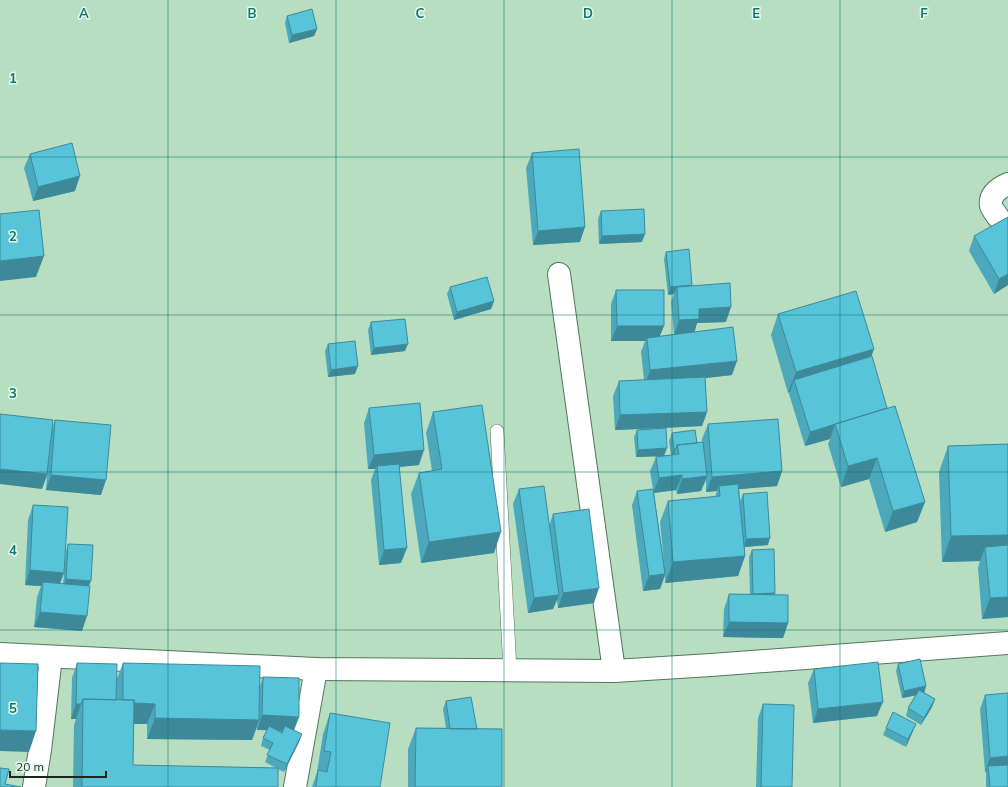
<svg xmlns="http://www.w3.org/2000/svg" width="1008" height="787" font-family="Mulish,sans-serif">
<rect width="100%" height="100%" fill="#b7dec1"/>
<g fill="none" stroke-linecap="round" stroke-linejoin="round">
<defs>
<path id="service" d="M 497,431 L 510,670"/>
<path id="minor" d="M 998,217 C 996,214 992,209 991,206 C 989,194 999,188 1008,184
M 559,274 L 614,671
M 34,787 L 40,750 L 51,657
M 295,787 L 316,669"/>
<path id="secondary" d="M 0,654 L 316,669 L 614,671 L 711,665 L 1008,643"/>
</defs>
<use href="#service" stroke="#52765c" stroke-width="14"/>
<use href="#minor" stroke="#52765c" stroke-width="24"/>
<use href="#secondary" stroke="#52765c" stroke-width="24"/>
<use href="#service" stroke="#fff" stroke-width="13"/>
<use href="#minor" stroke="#fff" stroke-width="22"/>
<use href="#secondary" stroke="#fff" stroke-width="22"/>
</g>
<path fill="#4ba9bb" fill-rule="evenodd" d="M 287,16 L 317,29 L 314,36 L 289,43 L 285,23 Z
M 532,153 L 580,242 L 533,245 L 526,168 Z
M 30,154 L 75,191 L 33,201 L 24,168 Z
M 601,211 L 642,242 L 599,244 L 598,219 Z
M 1008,217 L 1008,285 L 994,294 L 969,251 L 974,236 Z
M 666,252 L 692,285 L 692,286 L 726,322 L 697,323 L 694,332 L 732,375 L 705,378 L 707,412 L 702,426 L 666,428 L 664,456 L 636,457 L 634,437 L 637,430 L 664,428 L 615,430 L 613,396 L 619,381 L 644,380 L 641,352 L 645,341 L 611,341 L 611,304 L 616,290 L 660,336 L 674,334 L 671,302 L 674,294 L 668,295 L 664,259 Z
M 450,287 L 494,301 L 491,309 L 454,320 L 447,294 Z
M 778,314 L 871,356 L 887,408 L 925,502 L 917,522 L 885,532 L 869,479 L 841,487 L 828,444 L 830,439 L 805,446 L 789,394 L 790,392 L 788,393 L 771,335 Z
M 371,322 L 405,351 L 371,355 L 368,330 Z
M 328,344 L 355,374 L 328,377 L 325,351 Z
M 369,408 L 419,465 L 399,467 L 401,563 L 379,565 L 371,480 L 375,469 L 368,469 L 364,423 Z
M 433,412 L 494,553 L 421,563 L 411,494 L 419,473 L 432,471 L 426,433 Z
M 55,420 L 101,495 L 46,490 L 47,476 L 42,489 L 52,429 Z
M 708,424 L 782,471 L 777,486 L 739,489 L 741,511 L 740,501 L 743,494 L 768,545 L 745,547 L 745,556 L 738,576 L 665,583 L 665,576 L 660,589 L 643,591 L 632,505 L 637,491 L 653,489 L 650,471 L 656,457 L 671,455 L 669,441 L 672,433 L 697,443 L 702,442 L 702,439 ZM 706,480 L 706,492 L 717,491 L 715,497 L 668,501 L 660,522 L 664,563 L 654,493 L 676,490 L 677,494 L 701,491 Z
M 1008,444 L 1008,617 L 982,619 L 978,568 L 980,561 L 942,562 L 939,472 L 948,446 Z
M 519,489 L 549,526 L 553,514 L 594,603 L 558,608 L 557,600 L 553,609 L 528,613 L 513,504 Z
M 33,505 L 64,573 L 60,584 L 63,584 L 66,552 L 68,544 L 89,586 L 82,631 L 34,627 L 37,597 L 41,586 L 25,585 L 28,520 Z
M 752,550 L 775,593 L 775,595 L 788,623 L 783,638 L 723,637 L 724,609 L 729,594 L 750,595 L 749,557 Z
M 77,663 L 116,681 L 123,663 L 260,686 L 263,677 L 299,717 L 294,731 L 299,742 L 284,772 L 278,769 L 278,787 L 73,787 L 74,725 L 76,719 L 71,719 L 72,678 ZM 134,724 L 147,724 L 147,739 L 252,740 L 257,727 L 257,730 L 267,730 L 263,738 L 261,746 L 270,750 L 265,762 L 276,768 L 133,765 Z
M 898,664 L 926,686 L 924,693 L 935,699 L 932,707 L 921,725 L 906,716 L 908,708 L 916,695 L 902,698 L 896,671 Z
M 814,669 L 877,716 L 813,723 L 808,683 Z
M 985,695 L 1008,787 L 986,787 L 986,772 L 985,772 L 980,709 Z
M 446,701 L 477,729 L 502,787 L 408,787 L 408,749 L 416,728 L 446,728 L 443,709 Z
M 763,704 L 792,787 L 756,787 L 758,718 Z
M 330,713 L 380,787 L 312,787 L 317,772 L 323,734 Z
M 916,724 L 913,731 L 906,747 L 883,735 L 886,728 Z"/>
<path fill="#3d8999" d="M 317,29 L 314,36 L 289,43 L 292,35 Z
M 80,176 L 75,191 L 33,201 L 38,187 Z
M 585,227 L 580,242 L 533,245 L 538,231 Z
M 645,234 L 642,242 L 599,244 L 602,236 Z
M 44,256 L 36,277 L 0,281 L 0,261 Z
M 1008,274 L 1008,285 L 994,294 L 999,279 Z
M 692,285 L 690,293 L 677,287 L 674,294 L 668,295 L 670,287 Z
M 494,301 L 491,309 L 454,320 L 457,312 Z
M 731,307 L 726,322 L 697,323 L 694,334 L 674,335 L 679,320 L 699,309 Z
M 617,326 L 664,326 L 658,341 L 647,338 L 645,341 L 611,341 Z
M 408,344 L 405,351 L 371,355 L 374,348 Z
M 874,349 L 867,370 L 794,380 L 790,392 L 788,393 L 796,372 Z
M 737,361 L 732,375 L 645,385 L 650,370 Z
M 358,366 L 355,374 L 328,377 L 331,370 Z
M 707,412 L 702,426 L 615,430 L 620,415 Z
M 835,424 L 830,439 L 805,446 L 810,432 Z
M 667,448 L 664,456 L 636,457 L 638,450 Z
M 674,449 L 676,449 L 673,456 L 671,456 Z
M 424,450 L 419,465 L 377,469 L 377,466 L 375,469 L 368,469 L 374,455 Z
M 877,458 L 869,479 L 841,487 L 848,466 Z
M 0,469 L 47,474 L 42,489 L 0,484 Z
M 782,471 L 777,486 L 719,491 L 719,486 L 717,491 L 706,492 L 712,477 Z
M 51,475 L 106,480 L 101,495 L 46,490 Z
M 682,475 L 676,490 L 653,493 L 659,478 Z
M 707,476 L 701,491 L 677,494 L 682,479 Z
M 925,502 L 917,522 L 885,532 L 893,511 Z
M 501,532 L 494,553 L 421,563 L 429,542 Z
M 1008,535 L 1008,560 L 985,547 L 980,561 L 942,562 L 951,536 Z
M 770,538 L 768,545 L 744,547 L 746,539 Z
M 407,548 L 401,563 L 379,565 L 384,550 Z
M 745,556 L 738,576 L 665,583 L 673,562 Z
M 30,570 L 64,573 L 58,587 L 43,582 L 41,586 L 25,585 Z
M 665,574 L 660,589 L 643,591 L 649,576 Z
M 66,579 L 91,581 L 88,588 L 63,587 Z
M 599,588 L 594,603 L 558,608 L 563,593 Z
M 775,593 L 773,601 L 750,601 L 753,594 Z
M 559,595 L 553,609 L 528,613 L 534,598 Z
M 1008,597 L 1008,617 L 982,619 L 990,598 Z
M 40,612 L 87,616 L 82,631 L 34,627 Z
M 729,622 L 788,623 L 783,638 L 723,637 Z
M 926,686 L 924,694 L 902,698 L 904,691 Z
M 935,699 L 932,707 L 921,725 L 924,718 Z
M 883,702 L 877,716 L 813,723 L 818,709 Z
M 123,703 L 155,704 L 147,724 L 115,724 Z
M 76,704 L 81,704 L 76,719 L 71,719 Z
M 262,715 L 299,717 L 293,731 L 257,730 Z
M 155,718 L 259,720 L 252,740 L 147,739 Z
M 916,724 L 913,731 L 906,747 L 908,739 Z
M 0,730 L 36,731 L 29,752 L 0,751 Z
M 302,734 L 299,742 L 284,772 L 287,764 Z
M 1008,756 L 1008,771 L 988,766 L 986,772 L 985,772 L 990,758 Z"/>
<path fill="#57c4da" stroke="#3d8999" d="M 312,9 L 317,29 L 292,35 L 287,16 Z
M 72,143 L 80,176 L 38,187 L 30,154 Z
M 579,149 L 585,227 L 538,231 L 532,153 Z
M 644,209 L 645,234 L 602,236 L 601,211 Z
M 39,210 L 44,256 L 0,261 L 0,214 Z
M 1008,217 L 1008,274 L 999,279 L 974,236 Z
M 689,249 L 692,285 L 670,287 L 666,252 Z
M 487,277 L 494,301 L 457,312 L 450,287 Z
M 730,283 L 731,307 L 699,309 L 699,319 L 679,320 L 677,287 Z
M 616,290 L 664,290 L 664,326 L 617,326 Z
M 856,291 L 874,349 L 796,372 L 778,314 Z
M 405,319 L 408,344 L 374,348 L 371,322 Z
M 733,327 L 737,361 L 650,370 L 647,338 Z
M 355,341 L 358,366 L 331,370 L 328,344 Z
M 872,356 L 887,408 L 810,432 L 794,380 Z
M 705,377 L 707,412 L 620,415 L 619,381 Z
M 420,403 L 424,450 L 374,455 L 369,408 Z
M 482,405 L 501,532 L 429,542 L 419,473 L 442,469 L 433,412 Z
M 895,406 L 925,502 L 893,511 L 877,458 L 848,466 L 835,424 Z
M 0,414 L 53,420 L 47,474 L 0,469 Z
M 778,419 L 782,471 L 712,477 L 708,424 Z
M 55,420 L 111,425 L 106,480 L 51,475 Z
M 666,428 L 667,448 L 638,450 L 637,430 Z
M 695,430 L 697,443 L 677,445 L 676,449 L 674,449 L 672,433 Z
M 703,442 L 707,476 L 682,479 L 682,475 L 659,478 L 656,457 L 679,454 L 677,445 Z
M 1008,444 L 1008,535 L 951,536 L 948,446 Z
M 399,464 L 407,548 L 384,550 L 377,466 Z
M 738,484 L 745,556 L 673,562 L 668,501 L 720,496 L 719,486 Z
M 544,486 L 559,595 L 534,598 L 519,489 Z
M 653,489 L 665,574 L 649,576 L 637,491 Z
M 767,492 L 770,538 L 746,539 L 743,494 Z
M 33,505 L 68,507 L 64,573 L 30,570 Z
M 589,509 L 599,588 L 563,593 L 553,514 Z
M 68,544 L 93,545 L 91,581 L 66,579 Z
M 1008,545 L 1008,597 L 990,598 L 985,547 Z
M 774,549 L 775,593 L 753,594 L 752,550 Z
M 43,582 L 90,586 L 87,616 L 40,612 Z
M 729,594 L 788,595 L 788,623 L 729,622 Z
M 920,659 L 926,686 L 904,691 L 898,664 Z
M 878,662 L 883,702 L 818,709 L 814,669 Z
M 0,663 L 38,664 L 36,731 L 0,730 Z
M 77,663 L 117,664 L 116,700 L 83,699 L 81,704 L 76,704 Z
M 123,663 L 260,666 L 259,720 L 155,718 L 155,704 L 134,703 L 134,700 L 123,700 Z
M 263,677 L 299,678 L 299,717 L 262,715 Z
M 919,690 L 935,699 L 924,718 L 908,708 Z
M 1008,693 L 1008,756 L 990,758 L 985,695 Z
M 471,697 L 477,729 L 450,729 L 446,701 Z
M 83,699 L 134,700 L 133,765 L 278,768 L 278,787 L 82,787 Z
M 763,704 L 794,705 L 792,787 L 761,787 Z
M 893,712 L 916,724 L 908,739 L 886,728 Z
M 330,713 L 390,723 L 380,787 L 316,787 L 318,770 L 327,772 L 331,752 L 324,751 Z
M 269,726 L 282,733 L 285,726 L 302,734 L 287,764 L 267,755 L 273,743 L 263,738 Z
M 416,728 L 502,729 L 502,787 L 415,787 Z
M 1008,765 L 1008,787 L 990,787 L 988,766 Z
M 0,768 L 9,769 L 5,784 L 21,787 L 0,787 Z"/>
<path fill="none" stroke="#0f766e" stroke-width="1" stroke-opacity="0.55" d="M 168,0 L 168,787M 336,0 L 336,787M 504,0 L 504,787M 672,0 L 672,787M 840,0 L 840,787M 0,157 L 1008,157M 0,315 L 1008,315M 0,472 L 1008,472M 0,630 L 1008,630"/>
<g font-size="13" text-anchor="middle" font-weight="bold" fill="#0f766e" stroke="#e6f9ea" stroke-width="3" stroke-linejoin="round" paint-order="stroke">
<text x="84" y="18">A</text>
<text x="252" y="18">B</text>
<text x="420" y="18">C</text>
<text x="588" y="18">D</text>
<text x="756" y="18">E</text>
<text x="924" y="18">F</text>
<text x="13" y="83">1</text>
<text x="13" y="241">2</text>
<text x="13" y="398">3</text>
<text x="13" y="555">4</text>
<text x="13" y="713">5</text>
</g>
<path d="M10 771v6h96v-6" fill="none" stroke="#19281d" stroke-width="2"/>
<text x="16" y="771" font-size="12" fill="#19281d" stroke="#e6f9ea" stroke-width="3" paint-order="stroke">20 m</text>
</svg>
